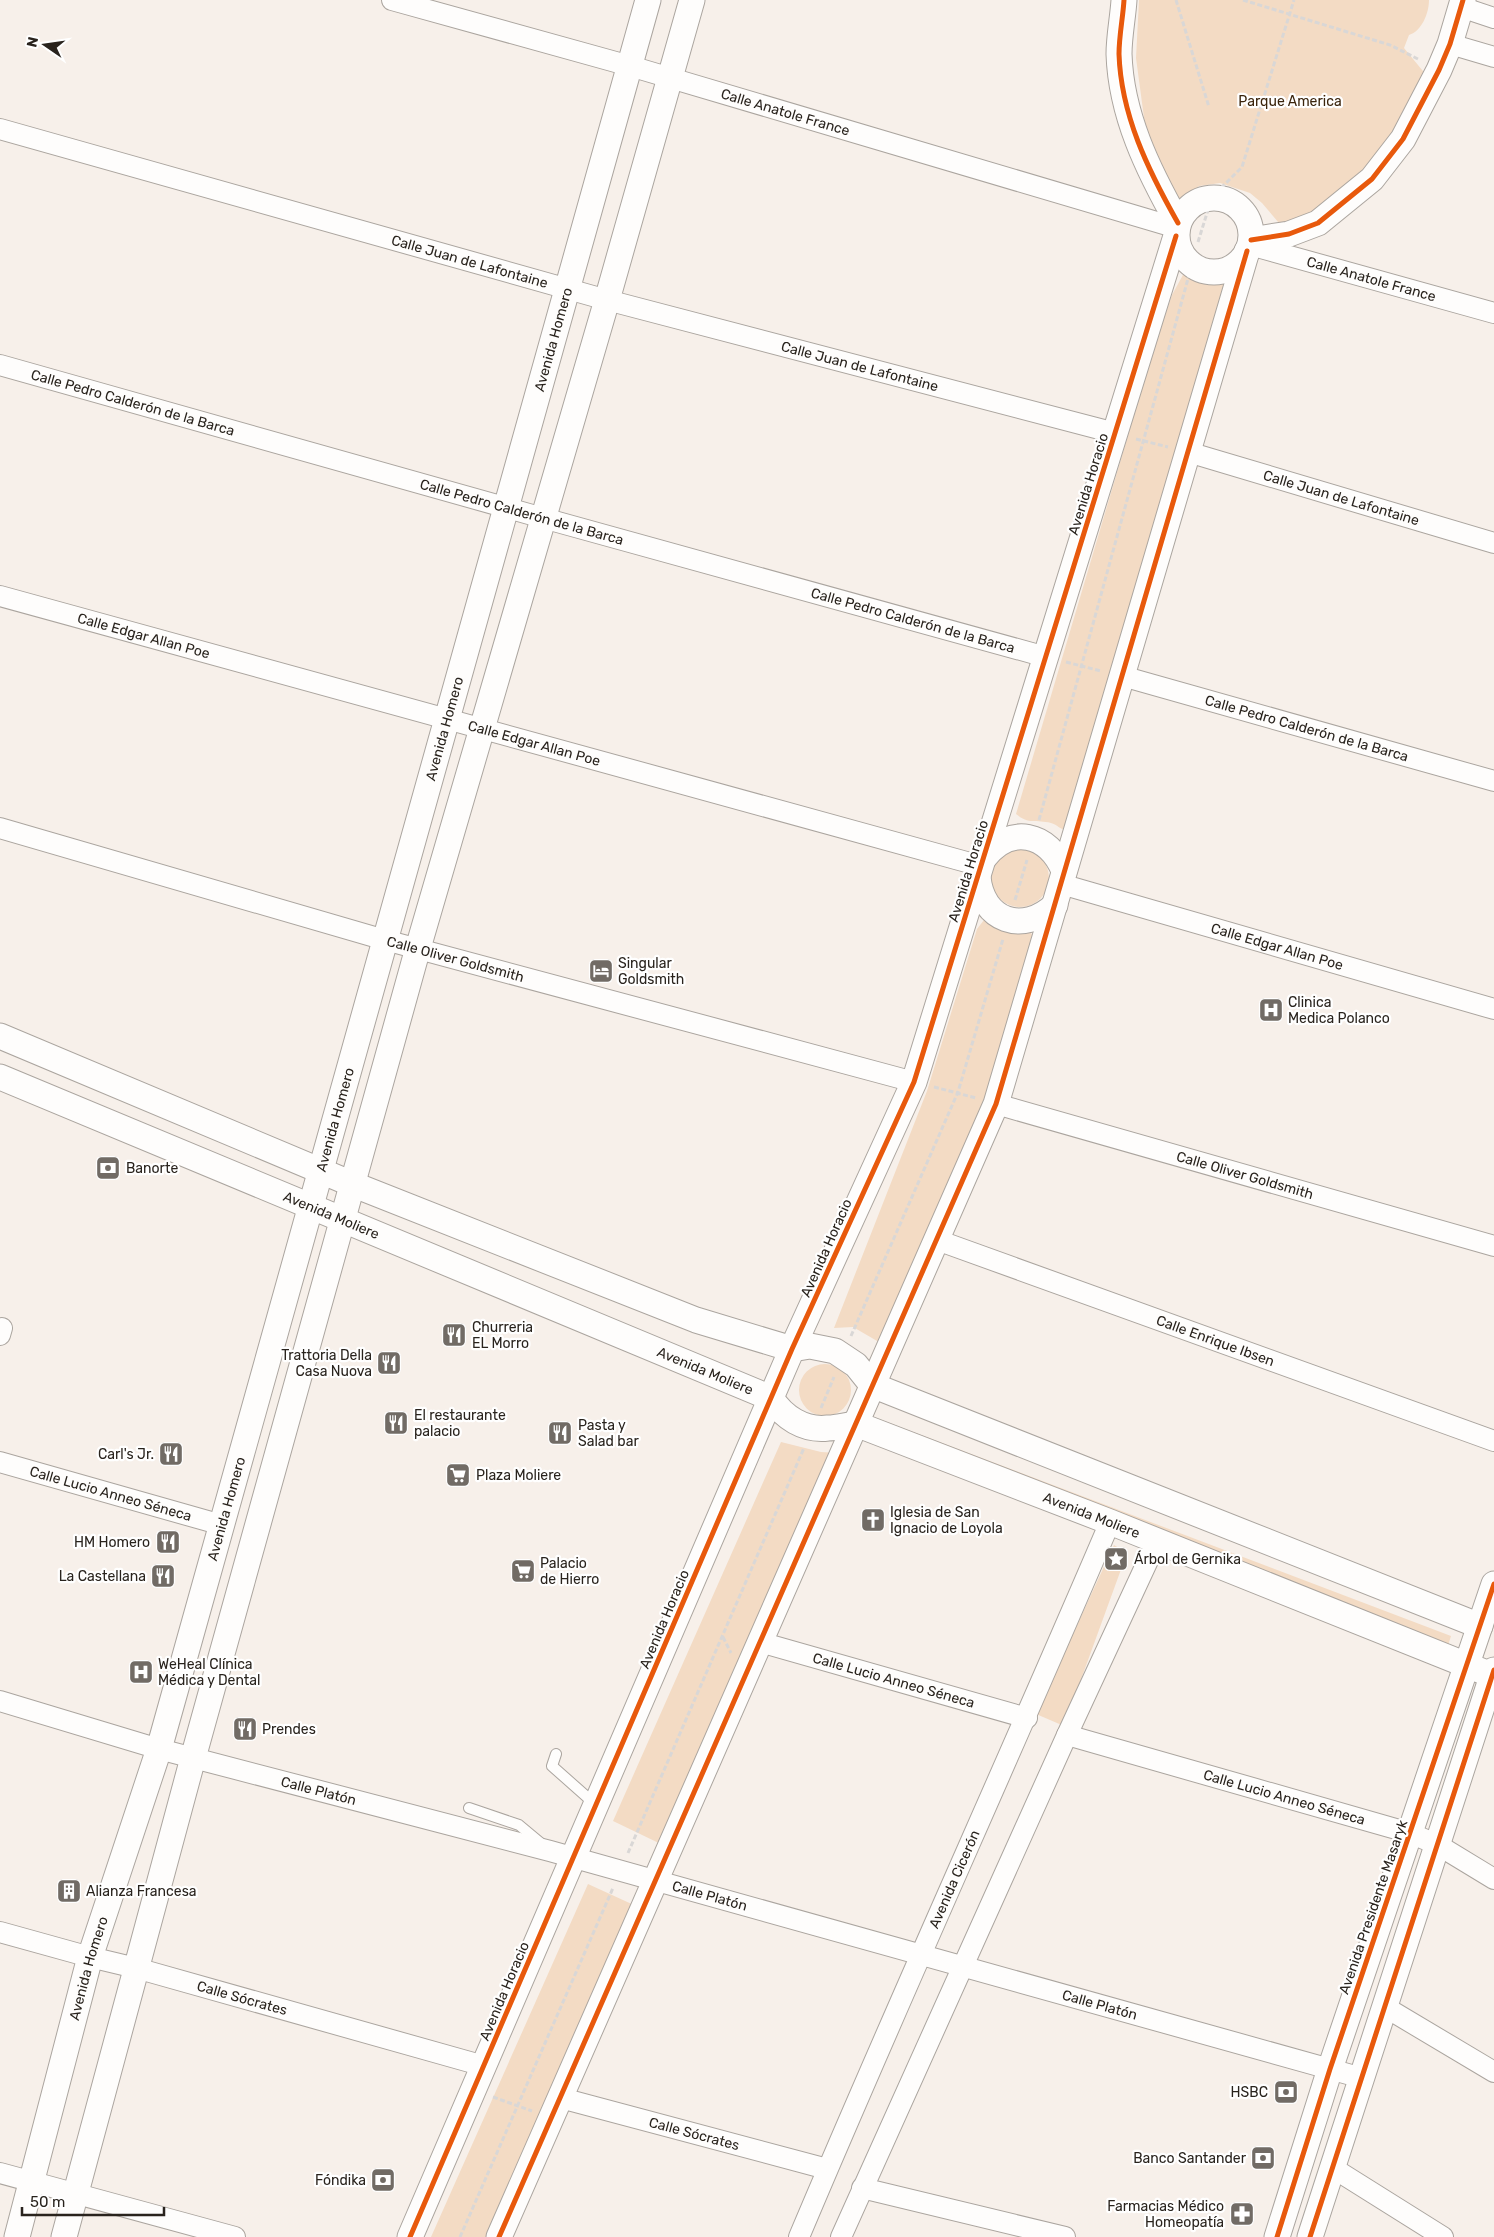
<svg xmlns="http://www.w3.org/2000/svg" width="1494" height="2237" font-family="Rubik,sans-serif">
<rect width="100%" height="100%" fill="#f7f0ea"/>
<path fill="#f3dbc4" d="M 1139,0 L 1429,0 C 1429,13 1422,31 1409,35 L 1404,48 L 1427,76 L 1393,137 L 1342,195 L 1304,218 L 1279,223 L 1262,203 L 1250,193 L 1220,183 L 1199,186 L 1180,201 L 1147,140 L 1136,58 Z
M 1184,273 L 1205,284 L 1225,280 L 1234,287 L 1070,831 C 1059,830 1059,825 1051,823 C 1036,819 1029,825 1016,814 L 1155,344 L 1172,295 Z
M991 878a29 29 0 1 1 58 0a29 29 0 1 1-58 0Z
M 984,920 C 998,921 1016,929 1031,933 L 1035,941 L 993,1095 L 884,1345 L 853,1327 L 834,1328 L 927,1091 L 977,929 Z
M799 1390a26 26 0 1 1 52 0a26 26 0 1 1-52 0Z
M 879,1419 L 1451,1636 L 1446,1652 L 873,1433 Z
M 781,1442 L 821,1452 L 837,1453 L 665,1846 L 613,1821 Z
M 1114,1545 L 1127,1553 L 1064,1726 L 1036,1714 Z
M 588,1884 L 636,1906 L 490,2237 L 431,2237 Z"/>
<g fill="none" stroke-linecap="round" stroke-linejoin="round">
<defs>
<path id="service" d="M 556,1754 L 552,1766 L 596,1805
M 469,1808 L 519,1825 L 543,1845"/>
<g id="minor">
<path id="s1" d="M 392,0 L 630,66 L 1177,228"/>
<path d="M 1461,7 L 1494,18"/>
<path d="M 1450,44 L 1494,57"/>
<path id="s2" d="M 0,129 L 607,300 L 1115,433"/>
<path id="s3" d="M 1250,245 L 1494,313"/>
<path id="s4" d="M 0,365 L 543,518 L 1046,657"/>
<path id="s5" d="M 1188,452 L 1494,543"/>
<path id="s6" d="M 0,596 L 981,866"/>
<path id="s7" d="M 1122,676 L 1494,781"/>
<path id="s8" d="M 0,828 L 385,940 L 914,1082"/>
<path id="s9" d="M 1061,884 L 1494,1009"/>
<path id="s10" d="M 996,1104 L 1494,1246"/>
<path id="s11" d="M 937,1240 L 1494,1441"/>
<path d="M 0,1335 L 2,1328"/>
<path id="s12" d="M 0,1462 L 222,1525"/>
<path id="s13" d="M 760,1642 L 1027,1718"/>
<path id="s14" d="M 0,1701 L 159,1749 L 550,1851 L 1362,2078"/>
<path id="s15" d="M 1067,1735 L 1410,1833 L 1438,1845 L 1494,1879"/>
<path id="s16" d="M 0,1932 L 90,1957 L 136,1968 L 484,2066"/>
<path d="M 1385,2007 L 1494,2072"/>
<path id="s17" d="M 561,2098 L 827,2169"/>
<path d="M 1333,2168 L 1443,2237"/>
<path d="M 0,2173 L 235,2237"/>
<path d="M 862,2188 L 1065,2237"/>
<path id="s18" d="M 799,2237 C 900,1997 1008,1761 1110,1522"/>
<path d="M 841,2237 L 1067,1735 L 1157,1541"/>
</g>
<g id="tertiary">
<path d="M 1124,0 C 1123,17 1119,36 1119,54 C 1121,115 1148,170 1178,223"/>
<circle cx="1214" cy="235" r="37"/>
<path d="M 1251,240 L 1289,234 L 1318,223 L 1372,179 L 1403,139 L 1439,70 L 1450,44 L 1463,0"/>
<path d="M 984,858 C 1010,824 1049,833 1064,871"/>
<path d="M 978,877 C 982,921 1023,935 1055,905"/>
<path d="M 0,1036 L 352,1184 L 696,1320 L 792,1349 L 810,1346 L 835,1351 L 856,1365 L 872,1385 L 1480,1626"/>
<path id="s19" d="M 0,1077 L 771,1398 C 783,1417 804,1431 828,1428 C 837,1428 846,1425 856,1424 L 1110,1522 L 1494,1676"/>
<path id="s20" d="M 17,2237 L 90,1957 L 159,1749 L 648,0"/>
<path d="M 64,2237 L 193,1758 L 418,948 L 607,300 L 692,0"/>
<path d="M 410,2237 L 792,1349 L 914,1082 L 1176,236"/>
<path d="M 499,2237 L 996,1104 L 1247,251"/>
<path d="M 1277,2237 L 1330,2069 L 1494,1584"/>
<path d="M 1310,2237 L 1494,1670"/>
</g>
</defs>
<use href="#service" stroke="#aba59f" stroke-width="12"/>
<use href="#minor" stroke="#aba59f" stroke-width="22"/>
<use href="#tertiary" stroke="#aba59f" stroke-width="27"/>
<path stroke="#d9d7d6" stroke-width="3" stroke-dasharray="5 2.5" stroke-linecap="butt" d="M 1176,0 L 1209,107
M 1243,0 L 1390,45 L 1420,60
M 1198,242 L 1212,197 L 1242,167 L 1294,0
M 1136,439 L 1168,447
M 1066,662 L 1101,671
M 1039,820 L 1189,275
M 1015,900 L 1027,860
M 934,1087 L 976,1098
M 851,1336 L 958,1092 L 1003,939
M 821,1408 L 834,1377
M 723,1637 L 731,1653
M 628,1853 L 804,1448
M 493,2097 L 532,2111
M 460,2237 L 613,1888"/>
<use href="#service" stroke="#fefdfc" stroke-width="10"/>
<use href="#minor" stroke="#fefdfc" stroke-width="20"/>
<use href="#tertiary" stroke="#fefdfc" stroke-width="25"/>
<defs>
<path id="cycleway" d="M 1124,0 C 1123,17 1119,36 1119,54 C 1121,115 1148,170 1178,223
M 1251,240 L 1289,234 L 1318,223 L 1372,179 L 1403,139 L 1439,70 L 1450,44 L 1463,0
M 410,2237 L 792,1349 L 914,1082 L 1176,236
M 499,2237 L 996,1104 L 1247,251
M 1277,2237 L 1330,2069 L 1494,1584
M 1310,2237 L 1494,1670"/>
</defs>
<use href="#cycleway" stroke="#fff" stroke-width="8"/>
<use href="#cycleway" stroke="#e8590c" stroke-width="5"/>
</g>
<defs>
<symbol id="hotel-square" viewBox="-11 -11 22 22"><rect x="-9" y="-9" width="18" height="18" rx="4" fill="#716b65" stroke="#fff"/><path d="M-6-4.5h1.5V1H6V5H4.5V3h-9V5H-6ZM-4 0a1.8 1.8 0 1 1 3.6 0ZM.5 0V-2.5h3Q6-2.5 6 0Z" fill="#fff"/></symbol>
<symbol id="hospital-square" viewBox="-11 -11 22 22"><rect x="-9" y="-9" width="18" height="18" rx="4" fill="#716b65" stroke="#fff"/><path d="M-5-5h3v3.5h4V-5h3V5h-3V1.5h-4V5h-3Z" fill="#fff"/></symbol>
<symbol id="bank-square" viewBox="-11 -11 22 22"><rect x="-9" y="-9" width="18" height="18" rx="4" fill="#716b65" stroke="#fff"/><path d="M-6-4H6V4H-6ZM0-2.3a2.3 2.3 0 1 0 0 4.6a2.3 2.3 0 1 0 0-4.6Z" fill="#fff"/></symbol>
<symbol id="restaurant-square" viewBox="-11 -11 22 22"><rect x="-9" y="-9" width="18" height="18" rx="4" fill="#716b65" stroke="#fff"/><path d="M-5-6h1v4h1v-4h1v4h1v-4h1v5L-1.5 .5V6h-2V.5L-5-1ZM5-6V6H3V1.5H1.5Q1.5-4 5-6Z" fill="#fff"/></symbol>
<symbol id="supermarket-square" viewBox="-11 -11 22 22"><rect x="-9" y="-9" width="18" height="18" rx="4" fill="#716b65" stroke="#fff"/><path d="M-6-5.5h2.5l.6 2H6L4.5 2H-2.5L-4.4-4H-6ZM-1.5 3.2a1.3 1.3 0 1 0 .1 0ZM3 3.2a1.3 1.3 0 1 0 .1 0Z" fill="#fff"/></symbol>
<symbol id="church-square" viewBox="-11 -11 22 22"><rect x="-9" y="-9" width="18" height="18" rx="4" fill="#716b65" stroke="#fff"/><path d="M-1.2-6h2.4v3.5h3.3v2.4h-3.3V6h-2.4V-.1h-3.3v-2.4h3.3Z" fill="#fff"/></symbol>
<symbol id="sight-square" viewBox="-11 -11 22 22"><rect x="-9" y="-9" width="18" height="18" rx="4" fill="#716b65" stroke="#fff"/><path d="M0-6L1.8-2.2L6-1.7L2.9 1.2L3.7 5.4L0 3.3L-3.7 5.4L-2.9 1.2L-6-1.7L-1.8-2.2Z" fill="#fff"/></symbol>
<symbol id="building-square" viewBox="-11 -11 22 22"><rect x="-9" y="-9" width="18" height="18" rx="4" fill="#716b65" stroke="#fff"/><path d="M-4-6H4V6H1V3H-1V6H-4ZM-2.5-4.3h1.7v1.8h-1.7ZM.8-4.3h1.7v1.8H.8ZM-2.5-1h1.7V.8h-1.7ZM.8-1h1.7V.8H.8Z" fill="#fff"/></symbol>
<symbol id="pharmacy-square" viewBox="-11 -11 22 22"><rect x="-9" y="-9" width="18" height="18" rx="4" fill="#716b65" stroke="#fff"/><path d="M-2-6h4v4h4v4h-4v4h-4v-4h-4v-4h4Z" fill="#fff"/></symbol>
</defs>
<g fill-rule="evenodd">
<use href="#hotel-square" x="587" y="957" width="28" height="28"/>
<use href="#hospital-square" x="1257" y="996" width="28" height="28"/>
<use href="#bank-square" x="94" y="1154" width="28" height="28"/>
<use href="#restaurant-square" x="440" y="1321" width="28" height="28"/>
<use href="#restaurant-square" x="375" y="1349" width="28" height="28"/>
<use href="#restaurant-square" x="382" y="1409" width="28" height="28"/>
<use href="#restaurant-square" x="546" y="1419" width="28" height="28"/>
<use href="#restaurant-square" x="157" y="1440" width="28" height="28"/>
<use href="#supermarket-square" x="444" y="1461" width="28" height="28"/>
<use href="#church-square" x="859" y="1506" width="28" height="28"/>
<use href="#restaurant-square" x="154" y="1528" width="28" height="28"/>
<use href="#sight-square" x="1102" y="1545" width="28" height="28"/>
<use href="#supermarket-square" x="509" y="1557" width="28" height="28"/>
<use href="#restaurant-square" x="149" y="1562" width="28" height="28"/>
<use href="#hospital-square" x="127" y="1658" width="28" height="28"/>
<use href="#restaurant-square" x="231" y="1715" width="28" height="28"/>
<use href="#building-square" x="55" y="1877" width="28" height="28"/>
<use href="#bank-square" x="1272" y="2078" width="28" height="28"/>
<use href="#bank-square" x="1249" y="2144" width="28" height="28"/>
<use href="#bank-square" x="369" y="2166" width="28" height="28"/>
<use href="#pharmacy-square" x="1228" y="2200" width="28" height="28"/>
</g>
<g text-anchor="middle" stroke-width="4.5" stroke-linejoin="round" paint-order="stroke">
<g font-size="14" fill="#3a240c" stroke="#fff">
<text x="1290" y="106">Parque America</text>
</g>
<g font-size="14" fill="#29231d" stroke="#fff">
<text dy="5" stroke="none"><textPath href="#s1" startOffset="409">Calle Anatole France</textPath></text>
<text dy="5" stroke="none"><textPath href="#s2" startOffset="488">Calle Juan de Lafontaine</textPath></text>
<text dy="5" stroke="none"><textPath href="#s3" startOffset="126">Calle Anatole France</textPath></text>
<text dy="5" stroke="none"><textPath href="#s20" startOffset="1972">Avenida Homero</textPath></text>
<text dy="5" stroke="none"><textPath href="#s2" startOffset="892">Calle Juan de Lafontaine</textPath></text>
<text dy="5" stroke="none"><textPath href="#s4" startOffset="138">Calle Pedro Calderón de la Barca</textPath></text>
<text transform="translate(1088 484) rotate(-73)" y="5">Avenida Horacio</text>
<text dy="5" stroke="none"><textPath href="#s5" startOffset="160">Calle Juan de Lafontaine</textPath></text>
<text dy="5" stroke="none"><textPath href="#s4" startOffset="542">Calle Pedro Calderón de la Barca</textPath></text>
<text dy="5" stroke="none"><textPath href="#s4" startOffset="948">Calle Pedro Calderón de la Barca</textPath></text>
<text dy="5" stroke="none"><textPath href="#s6" startOffset="149">Calle Edgar Allan Poe</textPath></text>
<text dy="5" stroke="none"><textPath href="#s20" startOffset="1568">Avenida Homero</textPath></text>
<text dy="5" stroke="none"><textPath href="#s7" startOffset="192">Calle Pedro Calderón de la Barca</textPath></text>
<text dy="5" stroke="none"><textPath href="#s6" startOffset="554">Calle Edgar Allan Poe</textPath></text>
<text transform="translate(968 871) rotate(-73)" y="5">Avenida Horacio</text>
<text dy="5" stroke="none"><textPath href="#s9" startOffset="225">Calle Edgar Allan Poe</textPath></text>
<text dy="5" stroke="none"><textPath href="#s8" startOffset="474">Calle Oliver Goldsmith</textPath></text>
<text dy="5" stroke="none"><textPath href="#s20" startOffset="1162">Avenida Homero</textPath></text>
<text dy="5" stroke="none"><textPath href="#s10" startOffset="259">Calle Oliver Goldsmith</textPath></text>
<text dy="5" stroke="none"><textPath href="#s19" startOffset="359">Avenida Moliere</textPath></text>
<text transform="translate(826 1248) rotate(-66)" y="5">Avenida Horacio</text>
<text dy="5" stroke="none"><textPath href="#s11" startOffset="296">Calle Enrique Ibsen</textPath></text>
<text dy="5" stroke="none"><textPath href="#s19" startOffset="764">Avenida Moliere</textPath></text>
<text dy="5" stroke="none"><textPath href="#s12" startOffset="115">Calle Lucio Anneo Séneca</textPath></text>
<text dy="5" stroke="none"><textPath href="#s20" startOffset="758">Avenida Homero</textPath></text>
<text dy="5" stroke="none"><textPath href="#s19" startOffset="1184">Avenida Moliere</textPath></text>
<text transform="translate(664 1619) rotate(-67)" y="5">Avenida Horacio</text>
<text dy="5" stroke="none"><textPath href="#s13" startOffset="139">Calle Lucio Anneo Séneca</textPath></text>
<text dy="5" stroke="none"><textPath href="#s14" startOffset="331">Calle Platón</textPath></text>
<text dy="5" stroke="none"><textPath href="#s15" startOffset="226">Calle Lucio Anneo Séneca</textPath></text>
<text dy="5" stroke="none"><textPath href="#s18" startOffset="390">Avenida Cicerón</textPath></text>
<text dy="5" stroke="none"><textPath href="#s14" startOffset="736">Calle Platón</textPath></text>
<text transform="translate(1373 1907) rotate(-71)" y="5">Avenida Presidente Masaryk</text>
<text dy="5" stroke="none"><textPath href="#s20" startOffset="278">Avenida Homero</textPath></text>
<text transform="translate(504 1991) rotate(-67)" y="5">Avenida Horacio</text>
<text dy="5" stroke="none"><textPath href="#s16" startOffset="251">Calle Sócrates</textPath></text>
<text dy="5" stroke="none"><textPath href="#s14" startOffset="1141">Calle Platón</textPath></text>
<text dy="5" stroke="none"><textPath href="#s17" startOffset="138">Calle Sócrates</textPath></text>
</g>
<g font-size="14" fill="#29231d" stroke="#fff" text-anchor="start">
<text x="618" y="968">Singular<tspan x="618" dy="16">Goldsmith</tspan></text>
<text x="1288" y="1007">Clinica<tspan x="1288" dy="16">Medica Polanco</tspan></text>
<text x="126" y="1173">Banorte</text>
<text x="472" y="1332">Churreria<tspan x="472" dy="16">EL Morro</tspan></text>
<text x="372" y="1360" text-anchor="end">Trattoria Della<tspan x="372" dy="16">Casa Nuova</tspan></text>
<text x="414" y="1420">El restaurante<tspan x="414" dy="16">palacio</tspan></text>
<text x="578" y="1430">Pasta y<tspan x="578" dy="16">Salad bar</tspan></text>
<text x="154" y="1459" text-anchor="end">Carl's Jr.</text>
<text x="476" y="1480">Plaza Moliere</text>
<text x="890" y="1517">Iglesia de San<tspan x="890" dy="16">Ignacio de Loyola</tspan></text>
<text x="150" y="1547" text-anchor="end">HM Homero</text>
<text x="1134" y="1564">Árbol de Gernika</text>
<text x="540" y="1568">Palacio<tspan x="540" dy="16">de Hierro</tspan></text>
<text x="146" y="1581" text-anchor="end">La Castellana</text>
<text x="158" y="1669">WeHeal Clínica<tspan x="158" dy="16">Médica y Dental</tspan></text>
<text x="262" y="1734">Prendes</text>
<text x="86" y="1896">Alianza Francesa</text>
<text x="1268" y="2097" text-anchor="end">HSBC</text>
<text x="1246" y="2163" text-anchor="end">Banco Santander</text>
<text x="366" y="2185" text-anchor="end">Fóndika</text>
<text x="1224" y="2211" text-anchor="end">Farmacias Médico<tspan x="1224" dy="16">Homeopatía</tspan></text>
</g>
</g>
<g transform="translate(45 45) rotate(283)" stroke="#ffffff" stroke-width="4" paint-order="stroke">
<path d="M0-4L9 19L0 12L-9 19Z" fill="#29231d"/>
<text y="-8" font-size="14" font-weight="bold" text-anchor="middle" fill="#29231d">N</text>
</g>
<path d="M22 2207v8h142v-8" fill="none" stroke="#29231d" stroke-width="2.5"/>
<text x="30" y="2207" font-size="15" fill="#29231d" stroke="#ffffff" stroke-width="4" paint-order="stroke">50 m</text>
</svg>
